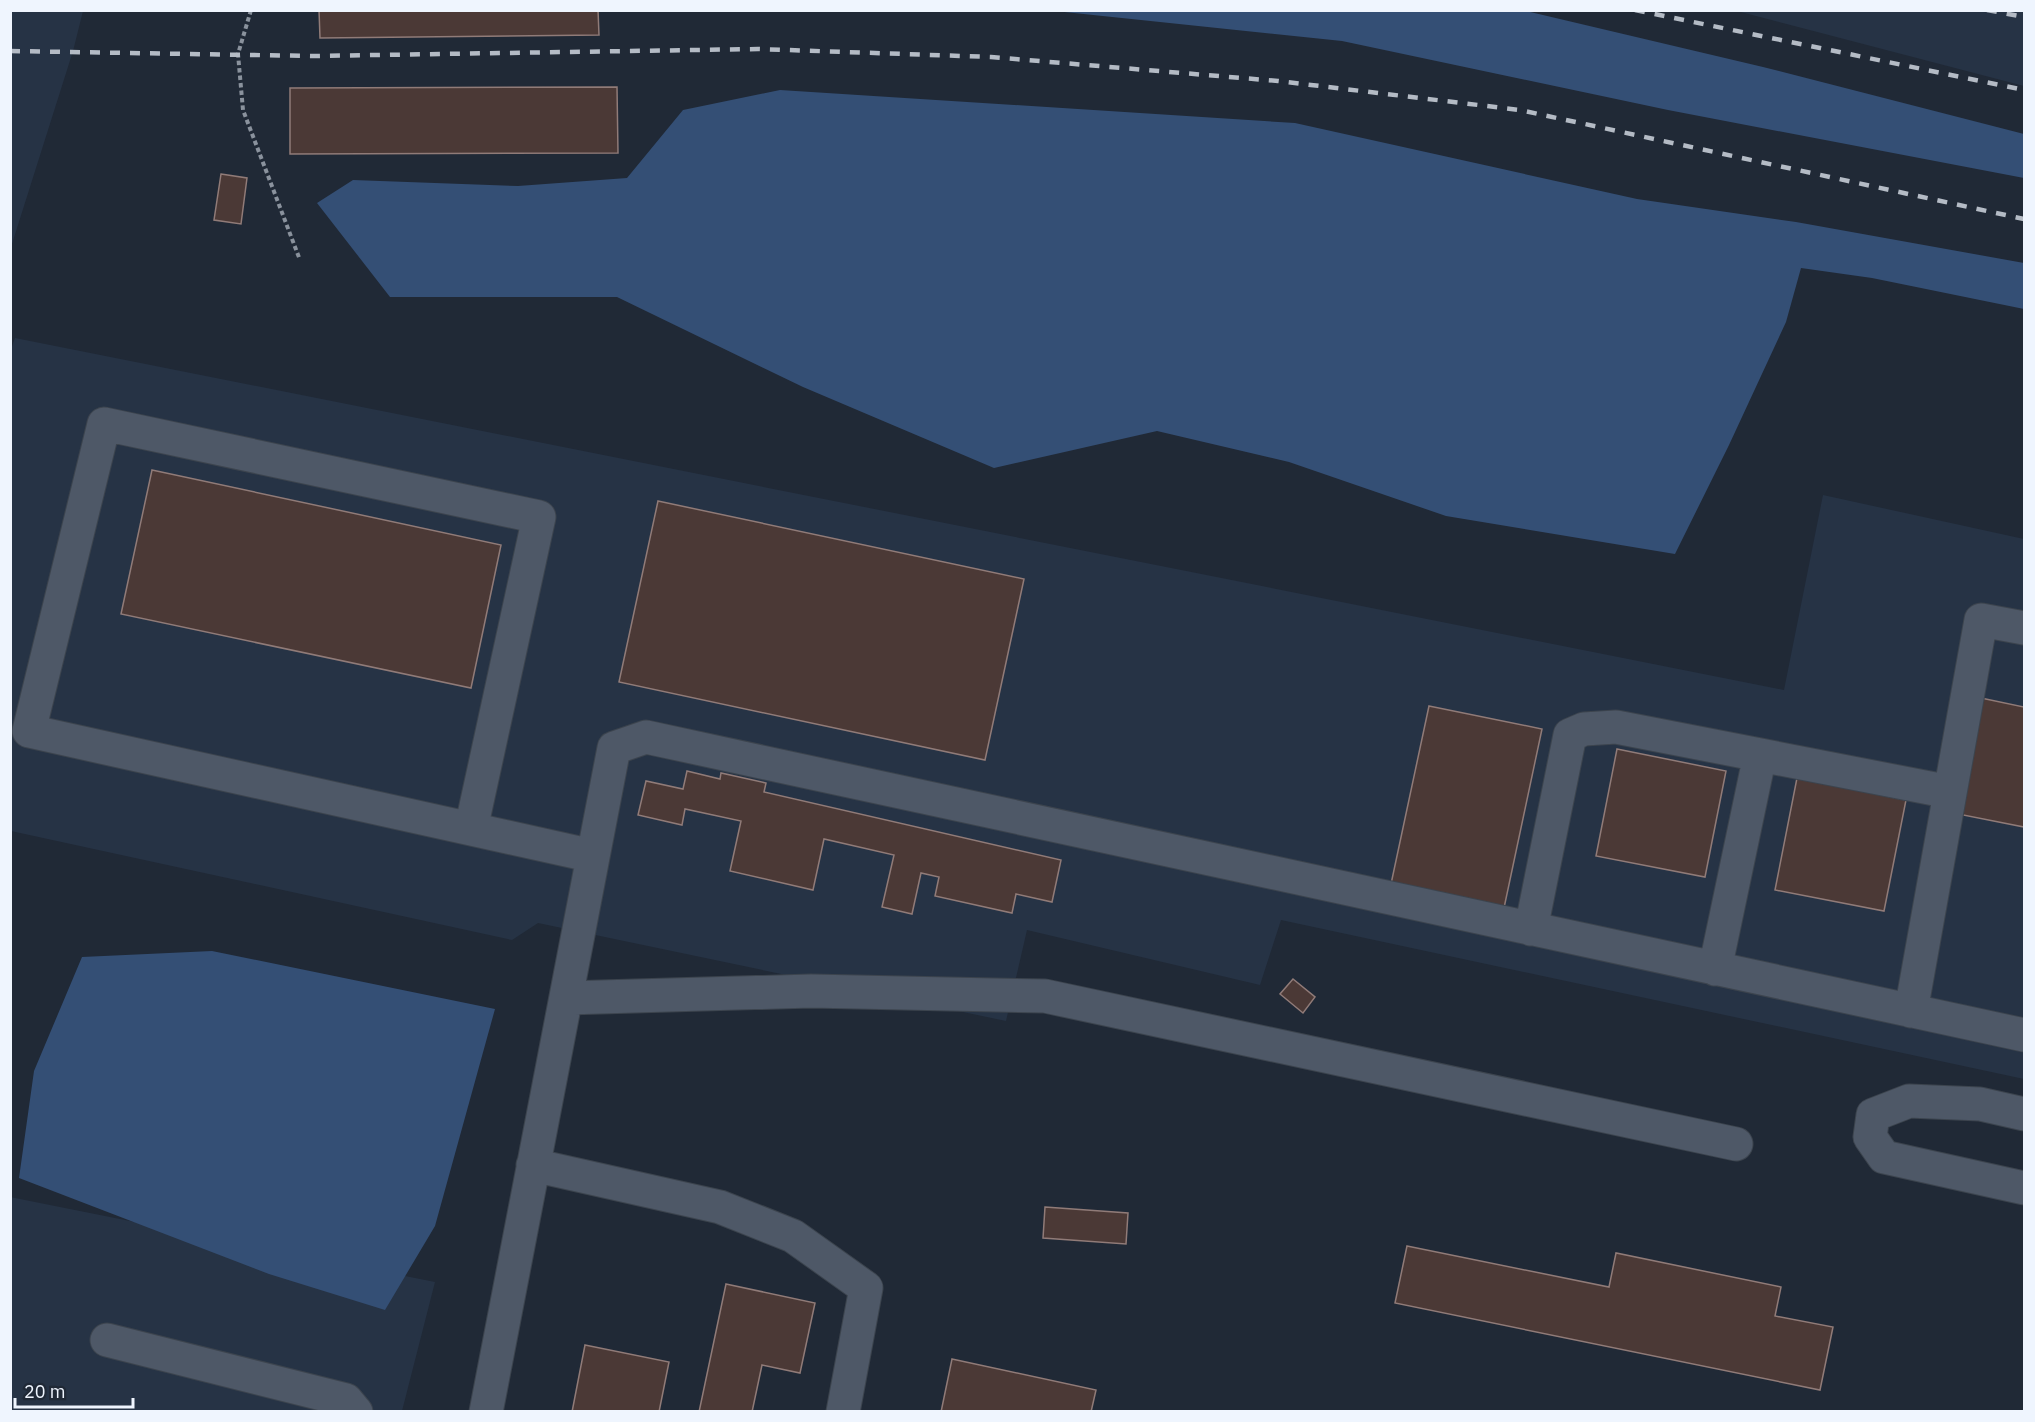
<svg xmlns="http://www.w3.org/2000/svg" width="2035" height="1422" font-family="'IBM Plex Sans',sans-serif">
<rect width="100%" height="100%" fill="#202936"/>
<path fill="#263345" d="M 11,10 L 83,11 L 73,51 L 11,247 Z
M 1737,11 L 2024,11 L 2024,86 Z
M 15,338 L 1784,690 L 1823,495 L 2024,539 L 2024,1079 L 1281,920 L 1260,985 L 1027,930 L 1006,1021 L 538,923 L 512,940 L 11,831 L 10,352 Z
M 10,1197 L 435,1282 L 402,1411 L 11,1411 Z"/>
<path fill="#344f75" d="M 1055,11 L 1526,11 L 1763,67 L 2024,134 L 2024,178 L 1668,110 L 1342,41 Z
M 780,90 L 1295,123 L 1637,199 L 1796,222 L 2024,263 L 2024,309 L 1872,278 L 1801,268 L 1786,322 L 1729,445 L 1675,554 L 1446,516 L 1289,462 L 1157,431 L 994,468 L 803,387 L 617,297 L 390,297 L 317,203 L 353,180 L 518,186 L 627,178 L 683,110 Z
M 212,951 L 495,1009 L 435,1226 L 385,1310 L 269,1274 L 19,1178 L 34,1071 L 82,957 Z"/>
<path fill="#4b3936" stroke="#907b78" stroke-width="1.5" d="M 319,10 L 598,10 L 599,35 L 320,38 Z
M 617,87 L 618,153 L 290,154 L 290,88 Z
M 221,174 L 247,178 L 241,224 L 214,220 Z
M 152,470 L 501,545 L 471,688 L 121,614 Z
M 658,501 L 1024,579 L 985,760 L 619,682 Z
M 1981,698 L 2024,707 L 2024,827 L 1958,814 Z
M 1429,706 L 1542,729 L 1504,908 L 1391,884 Z
M 1617,749 L 1726,771 L 1705,877 L 1596,856 Z
M 687,771 L 720,779 L 721,773 L 766,783 L 764,792 L 1061,860 L 1052,902 L 1016,894 L 1012,913 L 935,896 L 939,877 L 921,873 L 912,914 L 882,907 L 894,855 L 824,839 L 813,890 L 730,871 L 741,821 L 685,809 L 682,825 L 638,815 L 646,781 L 683,789 Z
M 1797,778 L 1906,800 L 1884,911 L 1775,890 Z
M 1293,979 L 1315,997 L 1303,1013 L 1280,994 Z
M 1045,1207 L 1128,1213 L 1126,1244 L 1043,1238 Z
M 1407,1246 L 1609,1287 L 1616,1253 L 1781,1287 L 1775,1316 L 1833,1327 L 1820,1390 L 1395,1303 Z
M 726,1284 L 815,1303 L 800,1373 L 762,1365 L 752,1412 L 699,1412 Z
M 585,1345 L 669,1362 L 659,1412 L 572,1412 Z
M 952,1359 L 1096,1390 L 1091,1412 L 941,1412 Z"/>
<g fill="none" stroke-linecap="round" stroke-linejoin="round">
<defs>
<path id="minor" d="M 471,829 L 539,517 L 104,424 L 29,731 L 593,856
M 1531,929 L 1570,735 L 1584,729 L 1616,727 L 1950,792
M 1715,969 L 1760,755
M 566,998 L 811,991 L 1045,996 L 1736,1144
M 1911,1011 L 1981,620 L 2024,628
M 2024,1114 L 1980,1104 L 1909,1101 L 1873,1115 L 1870,1137 L 1884,1157 L 2024,1188
M 533,1165 L 720,1207 L 793,1236 L 866,1288 L 843,1412
M 107,1340 L 346,1400 L 356,1412
M 486,1412 L 614,748 L 646,737 L 2024,1035"/>
</defs>
<use href="#minor" stroke="#3c444e" stroke-width="35"/>
<path stroke="#8a929d" stroke-width="4" stroke-dasharray="4.5 3" stroke-linecap="butt" d="M 251,10 L 238,54 L 243,110 L 300,260"/>
<use href="#minor" stroke="#4e5867" stroke-width="33"/>
<path stroke="#b4bbc5" stroke-width="4.5" stroke-dasharray="10 10" stroke-linecap="butt" d="M 1635,10 L 2024,90
M 1987,10 L 2024,17
M 10,51 L 313,56 L 758,49 L 991,57 L 1278,81 L 1520,110 L 2024,219"/>
</g>
<rect width="2035" height="1422" fill="none" stroke="#eff5fe" stroke-width="24"/>
<path d="M15 1398v9h118v-9" fill="none" stroke="#eff5fe" stroke-width="3"/>
<text x="24" y="1398" font-size="18" fill="#eff5fe" stroke="#202936" stroke-width="4.5" paint-order="stroke">20 m</text>
</svg>
